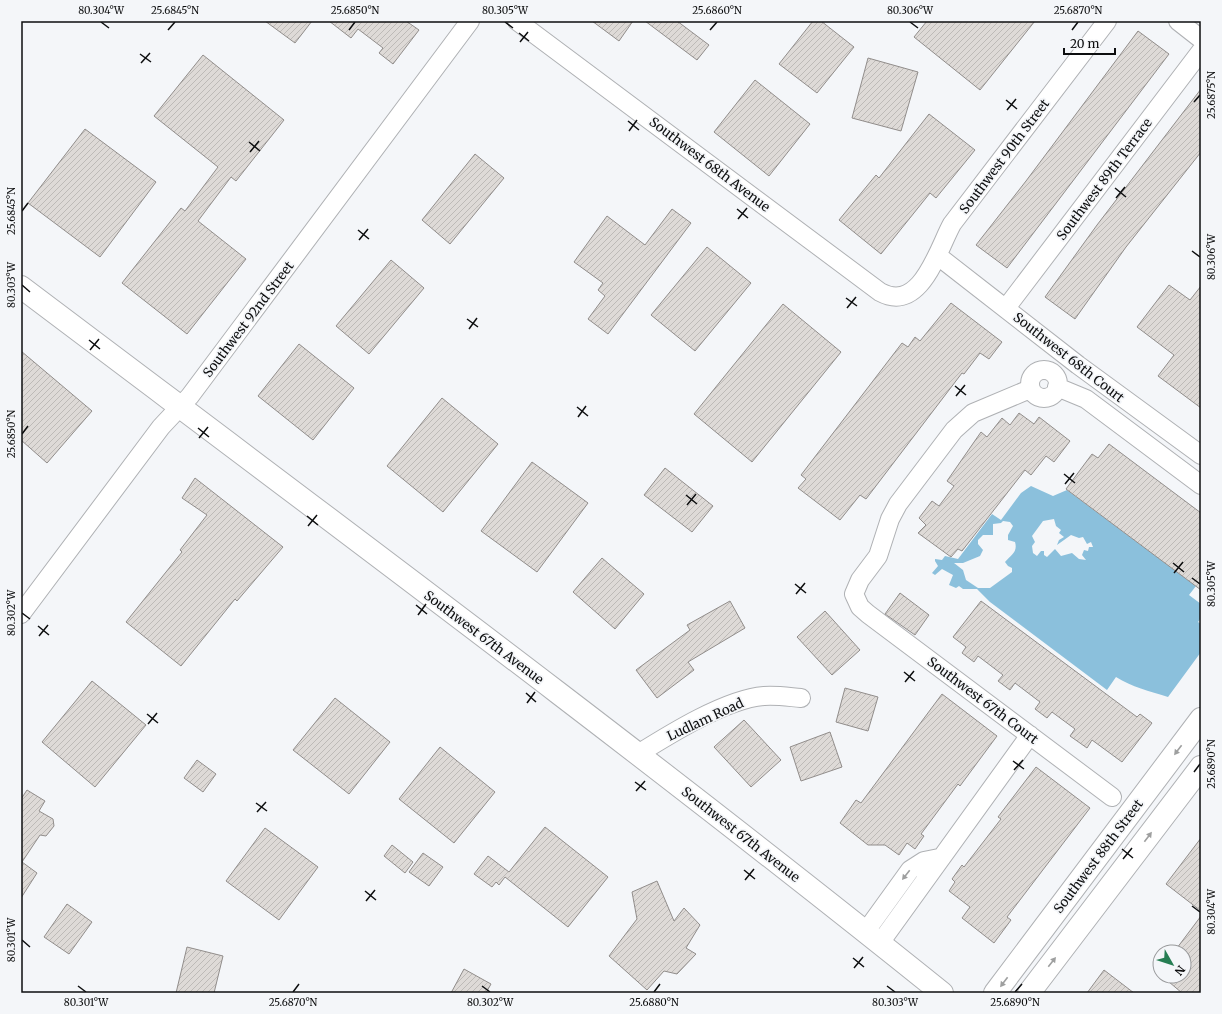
<svg xmlns="http://www.w3.org/2000/svg" width="1222" height="1014" font-family="Merriweather,serif">
<defs>
<pattern id="building-hatch" width="6" height="6" patternUnits="userSpaceOnUse"><rect width="6" height="6" fill="#dedad7"/><path d="M-1 1l2-2M0 6l6-6M5 7l2-2" fill="none" stroke="#bdbab7"/></pattern>
</defs>
<rect width="100%" height="100%" fill="#f4f6f9"/>
<path fill="#8bc0dc" fill-rule="evenodd" d="M 1031,486 L 1053,496 L 1067,490 L 1196,586 L 1189,595 L 1201,604 L 1201,618 L 1198,622 L 1201,624 L 1201,652 L 1168,697 C 1149,691 1132,687 1116,677 L 1107,690 L 990,602 L 977,589 L 963,589 L 959,586 L 956,588 L 949,585 L 953,575 L 942,569 L 935,575 L 932,573 L 938,566 L 935,561 L 935,559 L 942,560 L 945,556 L 958,559 L 992,514 L 1001,520 L 1021,493 ZM 1054,519 L 1056,526 L 1061,530 L 1059,533 L 1064,537 L 1059,540 L 1057,545 L 1071,535 L 1079,538 L 1083,537 L 1087,544 L 1091,542 L 1093,547 L 1089,547 L 1088,551 L 1084,550 L 1082,555 L 1086,560 L 1079,559 L 1072,553 L 1061,556 L 1055,549 L 1047,557 L 1044,555 L 1044,551 L 1041,551 L 1037,556 L 1033,553 L 1032,546 L 1035,542 L 1032,536 L 1043,521 ZM 1003,521 L 1010,522 L 1013,526 L 1008,535 L 1008,540 L 1015,542 C 1018,552 1011,555 1005,562 L 1008,566 L 1012,568 L 1012,572 L 990,588 L 978,588 L 966,580 L 963,570 L 954,563 L 963,563 L 980,556 L 983,550 L 978,544 L 978,540 L 983,535 L 993,535 L 993,524 L 1001,523 Z"/>
<path fill="url(#building-hatch)" stroke="#918d8b" d="M 265,21 L 312,21 L 295,43 Z
M 329,21 L 406,21 L 419,30 L 393,64 L 379,53 L 383,48 L 358,29 L 351,38 Z
M 592,21 L 633,21 L 619,41 Z
M 645,21 L 677,21 L 709,45 L 697,60 Z
M 813,21 L 821,21 L 854,47 L 817,93 L 779,64 Z
M 927,21 L 1035,21 L 980,90 L 914,37 Z
M 1138,31 L 1169,54 L 1007,268 L 976,245 L 1026,181 Z
M 203,55 L 284,120 L 236,181 L 231,177 L 198,221 L 246,259 L 187,334 L 122,283 L 181,208 L 185,211 L 218,167 L 154,116 Z
M 868,58 L 918,72 L 901,131 L 852,118 Z
M 755,80 L 810,124 L 769,176 L 714,132 Z
M 1201,89 L 1201,152 L 1126,247 L 1075,319 L 1045,297 L 1097,225 Z
M 929,114 L 975,150 L 936,198 L 930,193 L 881,254 L 839,220 L 876,175 L 879,178 Z
M 85,129 L 156,182 L 100,257 L 28,203 Z
M 475,154 L 504,178 L 450,244 L 422,220 Z
M 672,209 L 691,223 L 608,334 L 588,319 L 605,296 L 598,290 L 603,283 L 574,262 L 607,216 L 645,245 Z
M 707,247 L 751,283 L 695,351 L 651,315 Z
M 391,260 L 424,288 L 369,354 L 336,326 Z
M 1169,285 L 1190,300 L 1201,286 L 1201,408 L 1158,376 L 1174,355 L 1137,327 Z
M 951,303 L 1002,342 L 989,359 L 980,353 L 964,374 L 962,373 L 866,499 L 860,495 L 840,520 L 798,488 L 806,479 L 801,475 L 902,343 L 908,347 L 915,337 L 920,341 Z
M 783,304 L 841,352 L 752,462 L 694,414 Z
M 299,344 L 354,388 L 313,440 L 258,396 Z
M 21,351 L 92,411 L 47,463 L 21,440 Z
M 442,398 L 498,444 L 443,512 L 387,466 Z
M 1019,413 L 1034,424 L 1039,417 L 1070,441 L 1054,462 L 1046,456 L 1031,475 L 1025,470 L 962,551 L 958,549 L 951,557 L 918,533 L 926,525 L 919,518 L 932,501 L 939,506 L 954,486 L 947,481 L 981,432 L 987,437 L 1002,418 L 1010,425 Z
M 1109,444 L 1201,513 L 1201,590 L 1066,489 L 1092,454 L 1098,458 Z
M 532,462 L 588,503 L 537,572 L 481,531 Z
M 665,468 L 713,506 L 692,532 L 644,495 Z
M 195,478 L 283,547 L 237,601 L 235,599 L 181,666 L 126,622 L 182,552 L 180,550 L 207,515 L 182,498 Z
M 602,558 L 644,594 L 615,629 L 573,592 Z
M 900,593 L 929,615 L 915,635 L 885,614 Z
M 730,601 L 745,628 L 688,662 L 694,670 L 657,698 L 636,670 L 690,630 L 687,625 Z
M 981,601 L 1137,717 L 1140,714 L 1152,723 L 1122,762 L 1092,740 L 1087,748 L 1070,736 L 1075,729 L 1052,712 L 1047,718 L 1035,709 L 1040,702 L 1015,683 L 1010,690 L 998,681 L 1003,675 L 978,656 L 974,662 L 962,653 L 966,647 L 953,637 Z
M 825,611 L 860,650 L 832,675 L 797,637 Z
M 92,681 L 146,725 L 95,787 L 42,742 Z
M 845,688 L 878,697 L 868,731 L 836,722 Z
M 942,694 L 997,736 L 960,786 L 958,784 L 921,834 L 924,836 L 915,849 L 907,843 L 899,855 L 885,845 L 868,845 L 840,823 L 856,800 L 861,803 Z
M 335,698 L 390,742 L 349,794 L 293,750 Z
M 744,720 L 781,760 L 751,787 L 714,747 Z
M 830,732 L 842,767 L 801,781 L 790,747 Z
M 440,747 L 495,792 L 454,843 L 399,799 Z
M 197,760 L 216,774 L 203,792 L 184,778 Z
M 1036,767 L 1090,808 L 1007,917 L 1011,920 L 994,943 L 962,918 L 970,907 L 949,891 L 955,882 L 952,879 L 962,865 L 964,867 L 1001,819 L 998,817 Z
M 27,790 L 45,801 L 39,811 L 53,819 L 54,826 L 46,836 L 40,835 L 22,862 L 37,873 L 21,898 L 21,799 Z
M 545,827 L 608,877 L 568,927 L 505,877 L 499,885 L 496,882 L 492,887 L 474,874 L 488,856 L 509,872 Z
M 265,828 L 318,867 L 279,920 L 226,881 Z
M 1201,838 L 1201,911 L 1166,884 Z
M 392,845 L 413,862 L 405,873 L 384,856 Z
M 423,853 L 443,867 L 429,886 L 409,872 Z
M 657,881 L 674,921 L 684,908 L 700,925 L 686,948 L 696,954 L 677,974 L 664,971 L 647,990 L 609,956 L 637,919 L 632,892 Z
M 67,904 L 92,922 L 69,954 L 44,937 Z
M 1201,916 L 1201,993 L 1182,993 L 1162,976 L 1184,976 L 1184,952 L 1174,952 Z
M 187,947 L 223,956 L 214,993 L 176,993 Z
M 464,969 L 491,984 L 486,993 L 451,993 Z
M 1104,970 L 1134,993 L 1087,993 Z"/>
<g fill="none" stroke-linecap="round" stroke-linejoin="round">
<defs>
<path id="street" d="M 517,21 L 880,292 C 921,314 938,249 952,224 L 1107,21
M 1178,21 L 1201,39
M 938,256 L 1078,365 L 1201,455
M 1006,308 L 1201,51
M1030 384a14 14 0 1 1 28 0a14 14 0 1 1-28 0Z
M 1057,387 L 1086,399 L 1201,485
M 1030,389 L 973,413 L 954,430 L 898,504 L 890,519 L 878,556 L 860,580 L 854,594 L 860,607 L 868,614 L 1112,797
M 21,614 L 161,427 L 190,396 L 470,21
M 638,754 C 670,734 726,699 764,696 C 776,695 789,697 801,698
M 866,931 L 910,870 L 924,861 L 939,858
M 880,943 L 1030,735"/>
<path id="secondary" d="M 21,287 C 330,520 641,751 942,993
M 995,993 L 1201,719
M 1029,993 L 1201,767"/>
</defs>
<use href="#street" stroke="#afb1b4" stroke-width="20"/>
<use href="#secondary" stroke="#afb1b4" stroke-width="24"/>
<use href="#street" stroke="#fff" stroke-width="18"/>
<use href="#secondary" stroke="#fff" stroke-width="22"/>
</g>
<defs><path id="oneway-solid" d="M-6-.8H1V-3.2L6.5 0L1 3.2V.8H-6Z"/></defs>
<g fill="#9e9f9f">
<use href="#oneway-solid" transform="translate(1178 750) rotate(127)"/>
<use href="#oneway-solid" transform="translate(1148 837) rotate(-53)"/>
<use href="#oneway-solid" transform="translate(906 875) rotate(128)"/>
<use href="#oneway-solid" transform="translate(1052 962) rotate(-52)"/>
<use href="#oneway-solid" transform="translate(1004 982) rotate(127)"/>
</g>
<path fill="none" stroke="#0d0e0f" stroke-width="1.5" d="M 101,22 L 109,28M 505,22 L 513,28M 910,22 L 918,28M 168,30 L 175,22M 349,30 L 355,22M 710,30 L 717,22M 1072,30 L 1078,22M 519,33 L 529,41M 520,42 L 528,32M 140,54 L 151,62M 141,63 L 150,53M 1006,100 L 1017,109M 1194,102 L 1200,95M 1007,110 L 1016,99M 628,121 L 639,130M 629,131 L 637,120M 249,142 L 260,151M 250,152 L 259,141M 1115,188 L 1126,197M 1116,198 L 1125,187M 737,209 L 748,218M 22,211 L 28,203M 738,219 L 747,208M 358,230 L 369,239M 359,240 L 368,229M 1192,251 L 1200,257M 22,285 L 30,292M 846,298 L 857,306M 847,308 L 856,297M 467,319 L 478,327M 469,329 L 477,318M 89,340 L 100,349M 90,350 L 99,339M 955,386 L 966,395M 956,396 L 965,385M 577,407 L 588,416M 578,417 L 586,406M 198,428 L 209,437M 22,434 L 28,426M 199,438 L 208,427M 1064,474 L 1075,483M 1065,484 L 1074,473M 686,495 L 697,504M 687,505 L 696,494M 307,516 L 318,525M 308,526 L 317,515M 1173,563 L 1184,572M 1174,573 L 1183,562M 1192,578 L 1200,584M 795,584 L 806,593M 796,594 L 805,583M 416,605 L 427,614M 22,613 L 30,619M 418,615 L 426,604M 38,626 L 49,635M 39,636 L 48,625M 904,672 L 915,681M 905,682 L 914,671M 526,693 L 536,702M 527,703 L 535,692M 147,714 L 158,723M 148,724 L 157,713M 1013,761 L 1024,769M 1014,770 L 1023,760M 1194,772 L 1200,764M 635,782 L 646,790M 636,791 L 645,781M 256,803 L 267,811M 257,812 L 266,802M 1122,849 L 1133,858M 1123,859 L 1132,848M 744,870 L 755,879M 745,880 L 754,869M 365,891 L 376,900M 366,901 L 375,890M 1192,906 L 1200,912M 22,940 L 30,947M 853,958 L 864,967M 854,968 L 863,957M 78,986 L 86,992M 482,986 L 490,992M 887,986 L 895,992M 293,992 L 299,984M 654,992 L 660,984M 1015,992 L 1022,984"/>
<g text-anchor="middle" stroke-width="3.5" stroke-linejoin="round" paint-order="stroke">
<g font-size="13" fill="#0d0e0f" stroke="#f4f6f9">
<text transform="translate(1004 156) rotate(-53)" y="5">Southwest 90th Street</text>
<text transform="translate(710 164) rotate(37)" y="5">Southwest 68th Avenue</text>
<text transform="translate(1104 179) rotate(-53)" y="5">Southwest 89th Terrace</text>
<text transform="translate(248 319) rotate(-53)" y="5">Southwest 92nd Street</text>
<text transform="translate(1069 357) rotate(38)" y="5">Southwest 68th Court</text>
<text transform="translate(484 637) rotate(37)" y="5">Southwest 67th Avenue</text>
<text transform="translate(983 700) rotate(37)" y="5">Southwest 67th Court</text>
<text transform="translate(705 719) rotate(-25)" y="5">Ludlam Road</text>
<text transform="translate(741 834) rotate(38)" y="5">Southwest 67th Avenue</text>
<text transform="translate(1098 856) rotate(-53)" y="5">Southwest 88th Street</text>
</g>
</g>
<rect width="1222" height="1014" fill="none" stroke="#f4f6f9" stroke-width="44"/>
<g transform="translate(1172 964) rotate(129)"><circle r="19" fill="#f4f6f9" stroke="#98999b"/>
<path d="M0-3L7 15L0 10L-7 15Z" fill="#267e53"/>
<text y="-6" font-size="11" font-weight="bold" text-anchor="middle" fill="#0d0e0f">N</text>
</g>
<path d="M1064 48v6h51v-6" fill="none" stroke="#0d0e0f" stroke-width="2"/>
<text x="1070" y="48" font-size="12" fill="#0d0e0f" stroke="#f4f6f9" stroke-width="3" paint-order="stroke">20 m</text>
<rect x="22" y="22" width="1178" height="970" fill="none" stroke="#0d0e0f" stroke-width="1.5"/>
<g font-size="10" text-anchor="middle" fill="#0d0e0f">
<text x="101" y="14">80.304°W</text>
<text x="175" y="14">25.6845°N</text>
<text x="355" y="14">25.6850°N</text>
<text x="505" y="14">80.305°W</text>
<text x="717" y="14">25.6860°N</text>
<text x="910" y="14">80.306°W</text>
<text x="1078" y="14">25.6870°N</text>
<text transform="translate(1211 95) rotate(-90)" y="4">25.6875°N</text>
<text transform="translate(11 211) rotate(-90)" y="4">25.6845°N</text>
<text transform="translate(1211 257) rotate(-90)" y="4">80.306°W</text>
<text transform="translate(11 285) rotate(-90)" y="4">80.303°W</text>
<text transform="translate(11 434) rotate(-90)" y="4">25.6850°N</text>
<text transform="translate(1211 584) rotate(-90)" y="4">80.305°W</text>
<text transform="translate(11 613) rotate(-90)" y="4">80.302°W</text>
<text transform="translate(1211 764) rotate(-90)" y="4">25.6890°N</text>
<text transform="translate(1211 912) rotate(-90)" y="4">80.304°W</text>
<text transform="translate(11 940) rotate(-90)" y="4">80.301°W</text>
<text x="86" y="1006">80.301°W</text>
<text x="293" y="1006">25.6870°N</text>
<text x="490" y="1006">80.302°W</text>
<text x="654" y="1006">25.6880°N</text>
<text x="895" y="1006">80.303°W</text>
<text x="1015" y="1006">25.6890°N</text>
</g>
</svg>
